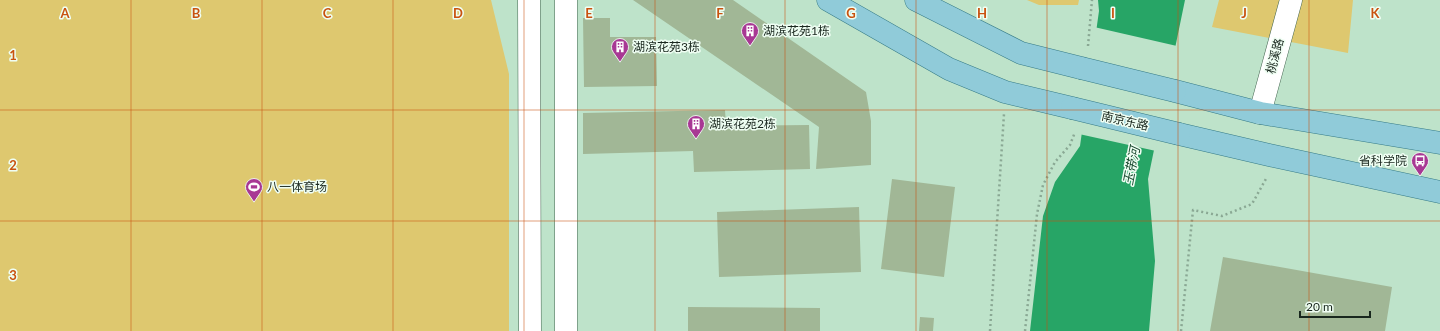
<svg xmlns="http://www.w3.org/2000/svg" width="1440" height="331" font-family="Lato,'Noto Sans SC',sans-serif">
<rect width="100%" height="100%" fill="#bee3ca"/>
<path fill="#dec86f" d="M 0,0 L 491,0 L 509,74 L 509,331 L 0,331 Z
M 1027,0 L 1079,0 L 1078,5 L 1039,5 Z
M 1219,0 L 1353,0 L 1348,53 L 1212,27 Z"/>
<path fill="#27a566" d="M 1098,0 L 1185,0 L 1148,179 L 1155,261 L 1149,331 L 1030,331 L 1043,216 L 1055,182 L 1080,146 L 1099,11 Z"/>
<path fill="#bee3ca" d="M 1094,27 L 1177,46 L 1156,151 L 1079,134 Z"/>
<path fill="#a1b796" d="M 633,0 L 733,0 L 866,92 L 871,121 L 871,165 L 816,169 L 819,127 Z
M 583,18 L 610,18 L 610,37 L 656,37 L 657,86 L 584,87 Z
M 725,110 L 726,126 L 809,125 L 810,169 L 694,172 L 693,151 L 583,154 L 583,113 Z
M 892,179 L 955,187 L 944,277 L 881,269 Z
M 859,207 L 861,272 L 719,277 L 717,212 Z
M 1223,257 L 1392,287 L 1385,331 L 1210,331 Z
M 688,307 L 820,308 L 820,331 L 688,331 Z
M 920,317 L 934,318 L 933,331 L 919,331 Z"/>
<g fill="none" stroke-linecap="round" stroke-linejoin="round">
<defs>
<path id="minor" d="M 529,0 L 530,331
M 566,0 L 566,331
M 1260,113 L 1291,0"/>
<path id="major" d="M 828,0 L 949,69 L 1005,92 L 1072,108
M 916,0 L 1021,53 L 1081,68
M 1175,91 L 1260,113 L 1440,143
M 1179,134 L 1269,155 L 1440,192"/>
</defs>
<use href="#minor" stroke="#41634d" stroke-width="23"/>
<use href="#major" stroke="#367b87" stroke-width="23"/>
<path stroke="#8aa894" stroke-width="2.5" stroke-dasharray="2 3" stroke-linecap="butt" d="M 1088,46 L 1092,0
M 990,331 L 1004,114
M 1025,331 L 1037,214 L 1043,185 L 1055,162 L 1070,145 L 1075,132
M 1181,331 L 1193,210 L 1222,216 L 1252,204 L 1267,177"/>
<use href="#minor" stroke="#fff" stroke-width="22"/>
<use href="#major" stroke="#90cbd9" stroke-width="22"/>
<defs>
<path id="major-bridge" d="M 1081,68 L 1175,91
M 1072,108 L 1179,134"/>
</defs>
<use href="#major-bridge" stroke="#367b87" stroke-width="23" stroke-linecap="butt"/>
<use href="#major-bridge" stroke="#90cbd9" stroke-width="22"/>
</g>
<path fill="none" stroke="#c9520f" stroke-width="1" stroke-opacity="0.55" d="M 131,0 L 131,331M 262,0 L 262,331M 393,0 L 393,331M 524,0 L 524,331M 655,0 L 655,331M 785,0 L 785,331M 916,0 L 916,331M 1047,0 L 1047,331M 1178,0 L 1178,331M 1309,0 L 1309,331M 0,110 L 1440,110M 0,221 L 1440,221"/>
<defs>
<symbol id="building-pin" viewBox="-11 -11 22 30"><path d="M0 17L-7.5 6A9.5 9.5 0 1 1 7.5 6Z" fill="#a83894" stroke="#effef3"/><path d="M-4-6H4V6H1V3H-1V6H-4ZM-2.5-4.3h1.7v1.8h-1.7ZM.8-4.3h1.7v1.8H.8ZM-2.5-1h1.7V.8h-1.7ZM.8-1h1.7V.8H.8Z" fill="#fff"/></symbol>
<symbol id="bus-pin" viewBox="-11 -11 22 30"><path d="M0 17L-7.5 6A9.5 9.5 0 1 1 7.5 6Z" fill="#a83894" stroke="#effef3"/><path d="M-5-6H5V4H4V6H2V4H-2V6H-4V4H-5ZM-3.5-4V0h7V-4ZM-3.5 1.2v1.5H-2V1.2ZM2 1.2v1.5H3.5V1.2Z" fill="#fff"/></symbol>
<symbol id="stadium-pin" viewBox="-11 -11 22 30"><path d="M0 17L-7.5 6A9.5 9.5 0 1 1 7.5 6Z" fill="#a83894" stroke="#effef3"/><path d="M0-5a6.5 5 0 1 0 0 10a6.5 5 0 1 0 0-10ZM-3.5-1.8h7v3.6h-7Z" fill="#fff"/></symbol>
</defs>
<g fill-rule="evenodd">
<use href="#building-pin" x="740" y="21" width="20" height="27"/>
<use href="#building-pin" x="610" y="37" width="20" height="27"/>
<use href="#building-pin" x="686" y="114" width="20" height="27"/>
<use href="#bus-pin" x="1410" y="151" width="20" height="27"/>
<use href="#stadium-pin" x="244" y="177" width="20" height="27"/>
</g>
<g text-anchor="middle" stroke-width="3" stroke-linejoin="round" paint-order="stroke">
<g font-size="12" fill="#19271e" stroke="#effef3" text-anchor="start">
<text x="763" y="35">湖滨花苑1栋</text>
<text x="633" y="51">湖滨花苑3栋</text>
<text x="709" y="128">湖滨花苑2栋</text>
<text x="1407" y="165" text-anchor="end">省科学院</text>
<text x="267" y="191">八一体育场</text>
</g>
<g font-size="12" fill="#19271e" stroke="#effef3">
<text transform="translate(1275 56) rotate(-75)" y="4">桃溪路</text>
<text transform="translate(1125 121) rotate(13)" y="4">南京东路</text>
</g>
<g font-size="13" font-style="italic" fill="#1b4a30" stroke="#effef3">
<text transform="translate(1131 166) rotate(-79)" y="5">玉带河</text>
</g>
</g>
<g font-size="13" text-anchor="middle" font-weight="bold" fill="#c9520f" stroke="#effef3" stroke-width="3" stroke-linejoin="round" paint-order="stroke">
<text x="65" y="18">A</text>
<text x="196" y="18">B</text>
<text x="327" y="18">C</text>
<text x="458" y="18">D</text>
<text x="589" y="18">E</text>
<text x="720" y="18">F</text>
<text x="851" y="18">G</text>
<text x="982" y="18">H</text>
<text x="1113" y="18">I</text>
<text x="1244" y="18">J</text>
<text x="1375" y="18">K</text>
<text x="13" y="60">1</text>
<text x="13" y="170">2</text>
<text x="13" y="280">3</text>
</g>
<path d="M1300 311v6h70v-6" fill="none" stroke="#19271e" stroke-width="2"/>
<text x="1306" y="311" font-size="12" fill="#19271e" stroke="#effef3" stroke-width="3" paint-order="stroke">20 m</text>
</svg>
